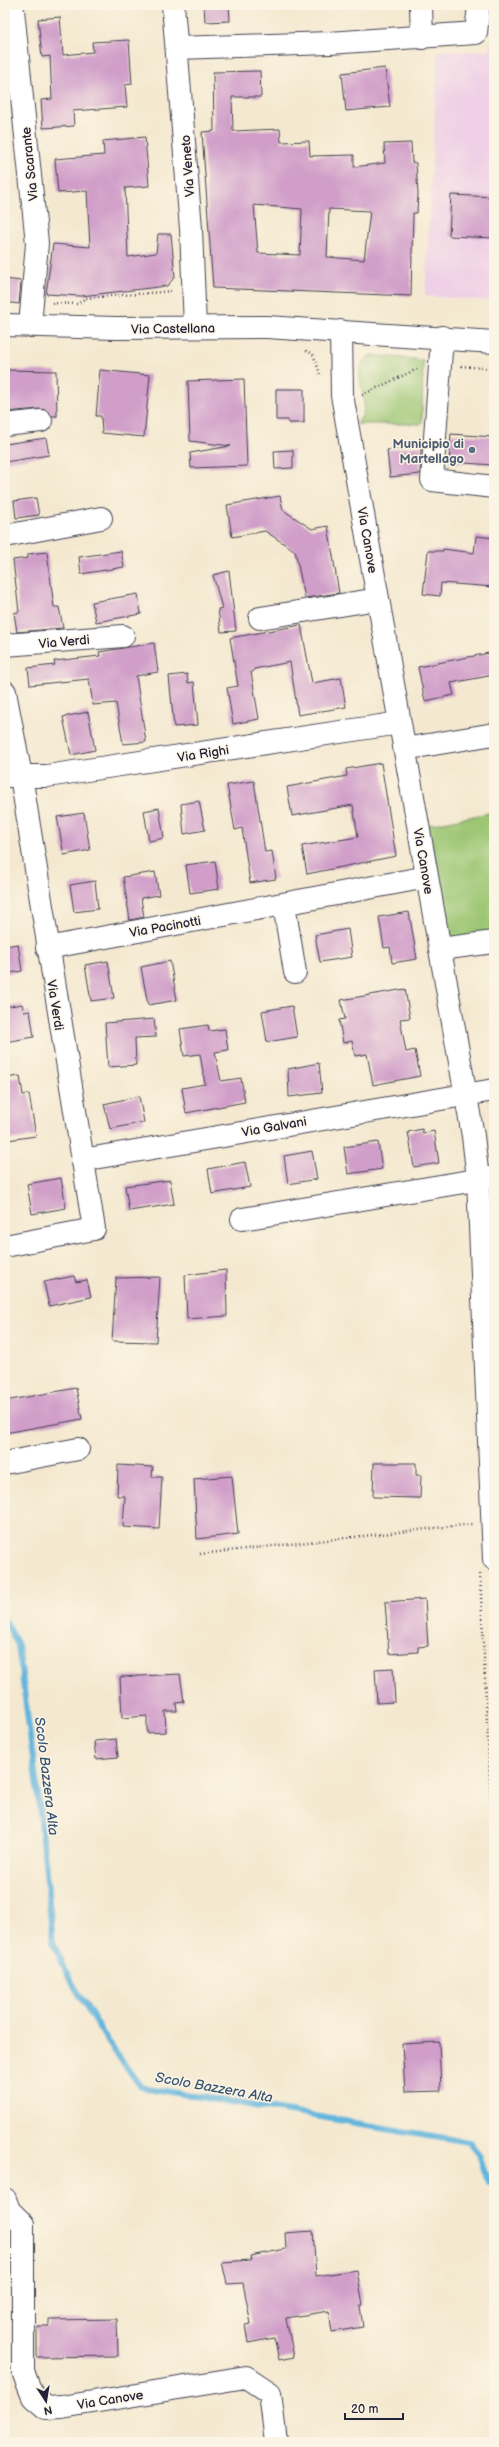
<svg xmlns="http://www.w3.org/2000/svg" width="499" height="2447" font-family="'Balsamiq Sans',sans-serif">
<rect width="100%" height="100%" fill="#fcf5e5"/>
<filter id="ink" filterUnits="userSpaceOnUse"><feTurbulence type="fractalNoise" baseFrequency=".025" numOctaves="2"/><feDisplacementMap in="SourceGraphic" scale="8" xChannelSelector="R" yChannelSelector="G"/><feConvolveMatrix kernelMatrix="1 2 1 2 8 2 1 2 1" color-interpolation-filters="sRGB"/></filter>
<filter id="wash" filterUnits="userSpaceOnUse"><feTurbulence type="fractalNoise" baseFrequency=".012" numOctaves="4" result="noise"/><feDisplacementMap in="SourceGraphic" scale="16" xChannelSelector="R" yChannelSelector="G"/><feGaussianBlur stdDeviation="0.9" result="paint"/><feColorMatrix in="noise" values="0 0 0 0 0 0 0 0 0 0 0 0 0 0 0 0 0 1.4 0 .05"/><feComposite in="paint" operator="in"/></filter>
<g filter="url(#wash)">
<rect width="100%" height="100%" fill="#f4e9d0"/>
<path fill="#efd0e6" d="M 490,42 L 494,43 L 494,301 L 425,296 L 438,51 L 489,51 Z"/>
<path fill="#9cc673" stroke="#5f7457" d="M 371,355 L 423,360 L 422,424 L 357,424 C 359,421 362,416 363,413 C 368,393 348,368 371,355 Z
M 494,812 L 494,942 L 451,948 L 428,825 Z"/>
<g fill="none" stroke-linecap="round" stroke-linejoin="round">
<path stroke="#62b5dd" stroke-width="6" d="M 5,1620 L 18,1645 L 40,1811 L 53,1942 L 68,1976 L 108,2042 L 141,2087 L 469,2142 L 479,2154 L 488,2182"/>
</g>
<g id="blocks">
<path fill="#d09ec9" fill-rule="evenodd" d="M 204,5 L 229,5 L 230,21 L 205,22 Z
M 60,17 L 63,55 L 93,52 L 92,42 L 129,40 L 132,84 L 125,85 L 127,107 L 73,111 L 74,126 L 43,128 L 41,100 L 52,99 L 50,56 L 42,57 L 38,19 Z
M 385,68 L 390,107 L 346,111 L 342,73 Z
M 260,71 L 261,97 L 232,97 L 233,131 L 280,129 L 281,142 L 309,141 L 310,156 L 354,155 L 354,167 L 385,163 L 384,144 L 411,143 L 412,162 L 416,163 L 418,194 L 417,213 L 413,213 L 411,296 L 213,288 L 202,132 L 214,131 L 213,72 ZM 254,205 L 302,209 L 300,255 L 258,253 ZM 329,209 L 370,211 L 364,260 L 327,257 Z
M 145,137 L 149,186 L 125,188 L 128,257 L 156,253 L 158,234 L 171,234 L 175,277 L 167,286 L 81,296 L 46,294 L 53,244 L 90,247 L 87,191 L 58,193 L 55,159 L 104,155 L 103,141 Z
M 451,195 L 494,197 L 494,238 L 449,236 Z
M 5,279 L 21,281 L 19,304 L 5,302 Z
M 5,370 L 56,371 L 57,416 L 52,416 L 46,410 L 40,409 L 5,412 Z
M 100,370 L 150,375 L 144,437 L 102,433 L 101,416 L 96,416 Z
M 244,379 L 247,466 L 191,468 L 190,453 L 231,446 L 190,441 L 188,381 Z
M 276,389 L 304,389 L 304,423 L 288,423 L 288,420 L 276,420 Z
M 451,434 L 494,437 L 494,465 L 449,462 Z
M 46,438 L 49,455 L 5,462 L 5,444 Z
M 421,446 L 420,474 L 390,477 L 387,450 Z
M 293,450 L 293,468 L 275,469 L 274,451 Z
M 280,496 L 283,510 L 312,529 L 328,526 L 339,593 L 305,598 L 295,551 L 265,531 L 232,537 L 227,505 Z
M 36,498 L 39,515 L 16,518 L 14,501 Z
M 476,536 L 494,538 L 494,587 L 441,583 L 440,596 L 423,594 L 428,551 L 443,551 L 443,549 L 474,553 Z
M 121,551 L 124,567 L 81,574 L 79,557 Z
M 47,552 L 54,607 L 59,607 L 63,628 L 17,632 L 14,613 L 19,612 L 13,560 L 28,558 L 28,554 Z
M 229,571 L 236,631 L 221,632 L 218,609 L 222,608 L 213,575 Z
M 138,594 L 141,614 L 96,622 L 92,602 Z
M 301,625 L 312,683 L 341,678 L 346,707 L 298,715 L 290,662 L 254,669 L 254,671 L 251,672 L 259,719 L 233,724 L 227,688 L 238,686 L 230,638 Z
M 154,643 L 158,672 L 136,676 L 146,742 L 123,744 L 116,703 L 93,705 L 89,679 L 30,685 L 28,668 L 55,665 L 54,661 L 100,656 L 99,652 Z
M 494,652 L 494,675 L 451,683 L 454,695 L 425,701 L 418,667 Z
M 187,674 L 188,683 L 194,682 L 198,725 L 174,727 L 169,676 Z
M 88,712 L 95,750 L 71,755 L 63,717 Z
M 381,763 L 396,856 L 307,874 L 302,846 L 358,837 L 353,805 L 292,816 L 287,787 L 347,776 L 346,769 Z
M 254,781 L 265,852 L 272,851 L 276,879 L 250,883 L 242,828 L 235,830 L 227,785 Z
M 199,801 L 205,830 L 184,834 L 181,804 Z
M 159,808 L 164,838 L 149,841 L 144,811 Z
M 84,813 L 90,850 L 64,855 L 57,817 Z
M 215,861 L 219,889 L 190,893 L 186,865 Z
M 155,872 L 159,895 L 141,898 L 144,917 L 130,920 L 123,877 Z
M 95,881 L 98,909 L 74,912 L 70,885 Z
M 409,912 L 417,959 L 392,963 L 390,947 L 384,948 L 379,917 Z
M 348,929 L 352,957 L 320,962 L 315,935 Z
M 18,944 L 22,971 L 5,974 L 5,946 Z
M 108,961 L 114,998 L 91,1001 L 85,965 Z
M 170,961 L 177,1000 L 148,1005 L 141,967 Z
M 405,989 L 410,1018 L 400,1019 L 406,1052 L 415,1050 L 420,1076 L 373,1085 L 367,1054 L 355,1056 L 352,1041 L 343,1043 L 339,1020 L 345,1019 L 341,1000 Z
M 22,1004 L 24,1012 L 30,1011 L 34,1037 L 5,1042 L 5,1007 Z
M 292,1006 L 297,1037 L 267,1042 L 262,1011 Z
M 154,1019 L 156,1037 L 135,1038 L 136,1065 L 108,1067 L 105,1023 Z
M 208,1025 L 209,1031 L 225,1029 L 228,1050 L 215,1052 L 221,1081 L 241,1078 L 245,1102 L 186,1113 L 182,1088 L 205,1084 L 200,1054 L 184,1056 L 180,1029 Z
M 319,1063 L 322,1093 L 289,1097 L 288,1069 Z
M 20,1076 L 23,1095 L 29,1094 L 36,1136 L 8,1140 L 5,1120 L 5,1078 Z
M 139,1096 L 144,1122 L 110,1129 L 104,1104 Z
M 422,1129 L 423,1133 L 434,1131 L 439,1163 L 414,1167 L 408,1132 Z
M 378,1142 L 382,1169 L 348,1174 L 344,1147 Z
M 312,1151 L 317,1179 L 288,1184 L 284,1156 Z
M 245,1162 L 250,1187 L 212,1194 L 208,1169 Z
M 61,1178 L 66,1208 L 32,1214 L 27,1184 Z
M 170,1180 L 174,1204 L 129,1211 L 125,1186 Z
M 226,1270 L 227,1316 L 187,1319 L 185,1275 Z
M 74,1276 L 76,1282 L 87,1280 L 91,1297 L 49,1306 L 44,1282 Z
M 160,1277 L 156,1342 L 112,1341 L 116,1278 Z
M 76,1388 L 82,1419 L 5,1433 L 5,1401 Z
M 374,1463 L 416,1463 L 416,1475 L 421,1475 L 420,1498 L 373,1497 Z
M 118,1465 L 153,1467 L 152,1477 L 162,1477 L 159,1529 L 123,1527 L 125,1496 L 117,1496 Z
M 232,1476 L 238,1534 L 197,1539 L 194,1479 Z
M 425,1599 L 428,1646 L 418,1647 L 418,1652 L 389,1654 L 385,1602 Z
M 393,1668 L 395,1702 L 377,1703 L 375,1669 Z
M 180,1674 L 184,1702 L 176,1703 L 177,1711 L 165,1711 L 166,1732 L 147,1733 L 147,1716 L 122,1718 L 120,1677 Z
M 116,1739 L 118,1757 L 96,1759 L 94,1741 Z
M 439,2042 L 441,2091 L 405,2092 L 402,2044 Z
M 313,2231 L 316,2276 L 357,2270 L 363,2305 L 360,2306 L 363,2327 L 332,2332 L 329,2311 L 286,2318 L 294,2357 L 279,2360 L 274,2338 L 248,2343 L 245,2325 L 251,2324 L 243,2283 L 227,2284 L 222,2262 L 251,2260 L 250,2256 L 286,2249 L 285,2233 Z
M 117,2319 L 118,2356 L 37,2357 L 37,2326 L 49,2326 L 49,2320 Z"/>
</g>
</g>
<g filter="url(#ink)">
<use href="#blocks" fill-opacity="0" stroke="#424051" stroke-width="1"/>
<g fill="none" stroke-linecap="round" stroke-linejoin="round">
<defs>
<path id="minor" d="M 173,5 L 191,229 L 195,327
M 421,5 L 422,38
M 5,11 L 13,10 L 37,243 L 30,326
M 177,48 L 329,43 L 476,33 L 479,5
M 5,325 L 116,328 L 267,327 L 494,342
M 341,331 L 342,395 L 473,1136 L 478,1179 L 494,1559
M 442,337 L 432,480 L 494,487
M 5,425 L 41,421
M 5,536 L 101,518
M 260,618 L 378,599
M 5,645 L 123,636
M 5,692 L 21,776 L 94,1229 L 5,1246
M 404,749 L 494,734
M 5,776 L 47,776 L 400,723
M 284,905 L 295,972
M 47,948 L 427,877
M 440,949 L 494,942
M 82,1160 L 494,1090
M 242,1219 L 494,1177
M 5,1463 L 78,1449
M 5,2199 L 9,2210 L 23,2224 L 23,2372 L 33,2397 L 46,2408 L 62,2407 L 246,2377 L 270,2393 L 276,2442"/>
</defs>
<use href="#minor" stroke="#424051" stroke-width="24"/>
<path stroke="#424051" stroke-width="2.5" stroke-dasharray="1 3" stroke-linecap="butt" d="M 52,303 L 77,304 L 86,298 L 173,291
M 306,351 L 313,354 L 320,374
M 461,366 L 494,369
M 362,395 L 419,368
M 200,1554 L 472,1524
M 480,1574 L 494,1868"/>
<use href="#minor" stroke="#fff" stroke-width="22"/>
</g>
</g>
<circle fill="#5c6f8a" stroke="#fcf5e5" stroke-width="1.5" cx="472" cy="450" r="4"/>
<g text-anchor="middle" stroke-width="3" stroke-linejoin="round" paint-order="stroke">
<g font-size="13" fill="#22223b" stroke="#fcf5e5">
<text transform="translate(29 164) rotate(-96)" y="5">Via Scarante</text>
<text transform="translate(187 166) rotate(-94)" y="5">Via Veneto</text>
<text transform="translate(173 328) rotate(-1)" y="5">Via Castellana</text>
<text transform="translate(368 540) rotate(80)" y="5">Via Canove</text>
<text transform="translate(64 641) rotate(-5)" y="5">Via Verdi</text>
<text transform="translate(203 753) rotate(-9)" y="5">Via Righi</text>
<text transform="translate(424 861) rotate(80)" y="5">Via Canove</text>
<text transform="translate(165 926) rotate(-10)" y="5">Via Pacinotti</text>
<text transform="translate(56 1005) rotate(81)" y="5">Via Verdi</text>
<text transform="translate(274 1126) rotate(-10)" y="5">Via Galvani</text>
<text transform="translate(110 2399) rotate(-9)" y="5">Via Canove</text>
</g>
<g font-size="13" font-weight="bold" fill="#4e5e75" stroke="#fcf5e5" text-anchor="end">
<text x="464" y="448">Municipio di<tspan x="464" dy="15">Martellago</tspan></text>
</g>
<g font-size="14" font-style="italic" fill="#385574" stroke="#fcf5e5">
<text transform="translate(47 1776) rotate(83)" y="5">Scolo Bazzera Alta</text>
<text transform="translate(214 2087) rotate(10)" y="5">Scolo Bazzera Alta</text>
</g>
</g>
<rect width="499" height="2447" fill="none" stroke="#fcf5e5" stroke-width="20"/>
<g transform="translate(46 2401) rotate(168)" stroke="#fcf5e5" stroke-width="3" paint-order="stroke">
<path d="M0-3L7 15L0 10L-7 15Z" fill="#22223b"/>
<text y="-6" font-size="11" font-weight="bold" text-anchor="middle" fill="#22223b">N</text>
</g>
<path d="M345 2413v6h58v-6" fill="none" stroke="#22223b" stroke-width="2"/>
<text x="351" y="2413" font-size="12" fill="#22223b" stroke="#fcf5e5" stroke-width="3" paint-order="stroke">20 m</text>
</svg>
